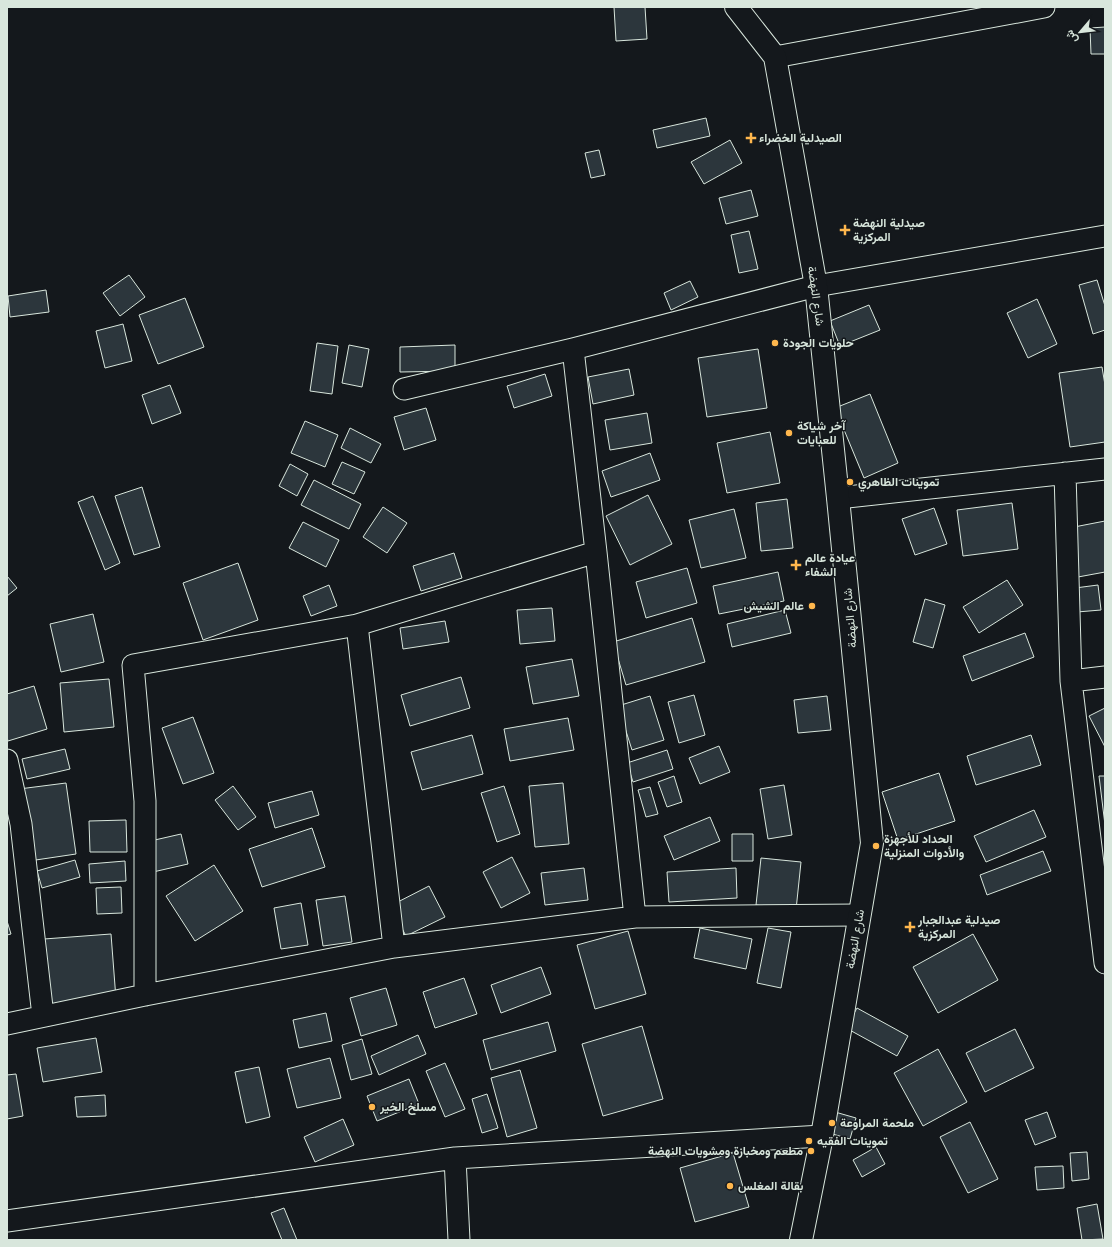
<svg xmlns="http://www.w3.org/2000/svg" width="1112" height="1247" font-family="Mulish,Vazirmatn,sans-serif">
<rect width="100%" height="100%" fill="#14181c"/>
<path fill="#2c363c" stroke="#d8e6dc" d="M 614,7 L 645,7 L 647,39 L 616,41 Z
M 1105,27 L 1105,54 L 1091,54 L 1090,28 Z
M 706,118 L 710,136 L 657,148 L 653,130 Z
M 730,140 L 742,163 L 704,184 L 691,162 Z
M 599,150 L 605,175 L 591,178 L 585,153 Z
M 751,190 L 758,216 L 726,224 L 719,198 Z
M 749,231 L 758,269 L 739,273 L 731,235 Z
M 129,275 L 145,297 L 120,316 L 103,293 Z
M 1097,280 L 1105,306 L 1105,330 L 1093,334 L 1079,285 Z
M 690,281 L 698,297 L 671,310 L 664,293 Z
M 46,290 L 49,312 L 10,317 L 8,296 Z
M 185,298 L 204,347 L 158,364 L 139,315 Z
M 1037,299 L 1057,344 L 1028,358 L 1007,313 Z
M 869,305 L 880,330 L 840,346 L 830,321 Z
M 123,324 L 132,361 L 105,368 L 96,331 Z
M 317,343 L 338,346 L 332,394 L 310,391 Z
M 349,345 L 369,349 L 362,387 L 342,383 Z
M 455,345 L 455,371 L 400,372 L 400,347 Z
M 758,349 L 767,408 L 707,417 L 698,358 Z
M 1102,367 L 1105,385 L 1105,442 L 1070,447 L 1059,373 Z
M 629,369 L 634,395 L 593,404 L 588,377 Z
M 545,374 L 552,396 L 514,408 L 507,386 Z
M 170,385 L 181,413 L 152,424 L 142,395 Z
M 870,394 L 898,463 L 864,478 L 835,408 Z
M 426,408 L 436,440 L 404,450 L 394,417 Z
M 647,413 L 652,443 L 610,450 L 605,420 Z
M 305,421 L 338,435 L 325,467 L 291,453 Z
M 350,428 L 381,444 L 371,463 L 341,448 Z
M 770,432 L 780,483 L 727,493 L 717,443 Z
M 650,453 L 660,480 L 611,497 L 602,471 Z
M 342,462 L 365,472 L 354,494 L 332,484 Z
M 290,464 L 308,474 L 297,496 L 279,486 Z
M 314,480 L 361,504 L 349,529 L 301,505 Z
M 142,487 L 160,547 L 134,555 L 115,496 Z
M 648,495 L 672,544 L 630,565 L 606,516 Z
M 93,496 L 120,563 L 105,570 L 78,502 Z
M 787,499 L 793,548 L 761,551 L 756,503 Z
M 1012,503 L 1018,549 L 963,556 L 957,510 Z
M 383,507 L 407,523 L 387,553 L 363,537 Z
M 934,508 L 947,544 L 915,555 L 902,519 Z
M 734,509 L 746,558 L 701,568 L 689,520 Z
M 1105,521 L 1105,572 L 1078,577 L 1069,528 Z
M 303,522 L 339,540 L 326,567 L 289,548 Z
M 454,553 L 462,578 L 421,591 L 413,566 Z
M 238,563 L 258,620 L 203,640 L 183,583 Z
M 687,568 L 697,603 L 646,618 L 636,582 Z
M 778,572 L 784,601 L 719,614 L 713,586 Z
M 7,576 L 17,588 L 7,596 Z
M 1007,580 L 1023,605 L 979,633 L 963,607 Z
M 329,585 L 337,606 L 311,616 L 303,596 Z
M 1098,585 L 1101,610 L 1077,612 L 1075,588 Z
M 925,599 L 945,605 L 933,648 L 913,642 Z
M 552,608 L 555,641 L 520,644 L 517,610 Z
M 785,610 L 791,633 L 732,647 L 727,624 Z
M 93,614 L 104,662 L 61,672 L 50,624 Z
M 692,618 L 705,662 L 626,685 L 613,642 Z
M 445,621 L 449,642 L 403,649 L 400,628 Z
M 1025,633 L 1034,657 L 972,681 L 963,656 Z
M 572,659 L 579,696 L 533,704 L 526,667 Z
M 461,677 L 470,708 L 410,726 L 401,695 Z
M 109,679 L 114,727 L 64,732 L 60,683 Z
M 34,686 L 47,729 L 8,741 L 7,737 L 7,694 Z
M 694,695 L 705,735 L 679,743 L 668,702 Z
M 650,696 L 664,740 L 632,750 L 618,706 Z
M 827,696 L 831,730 L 798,733 L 794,700 Z
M 1105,708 L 1105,747 L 1089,716 Z
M 193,717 L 214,773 L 183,784 L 162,728 Z
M 568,718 L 574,750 L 510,761 L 504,729 Z
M 472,735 L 483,774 L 422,790 L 411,752 Z
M 1031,735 L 1041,765 L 976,785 L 967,756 Z
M 719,746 L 730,772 L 700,784 L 689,758 Z
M 65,749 L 70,769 L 27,779 L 22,759 Z
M 667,750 L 673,769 L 633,782 L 627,763 Z
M 939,773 L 955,821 L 898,840 L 882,792 Z
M 674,776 L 682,802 L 667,807 L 658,782 Z
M 1099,776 L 1105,776 L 1105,825 Z
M 66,783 L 76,854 L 29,861 L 19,789 Z
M 563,783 L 569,844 L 535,847 L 529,786 Z
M 784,785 L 792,835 L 768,839 L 760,789 Z
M 233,786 L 256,817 L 238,830 L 215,800 Z
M 504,786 L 520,834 L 497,842 L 481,793 Z
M 650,787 L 658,814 L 646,817 L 638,790 Z
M 312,791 L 319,815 L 275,828 L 268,803 Z
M 1034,810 L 1046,837 L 986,862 L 974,836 Z
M 710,817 L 720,841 L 674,860 L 664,836 Z
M 126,820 L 127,852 L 90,852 L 89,821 Z
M 312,828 L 325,867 L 262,887 L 249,849 Z
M 181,834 L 188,864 L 153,872 L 146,842 Z
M 732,834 L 753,834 L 753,861 L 732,861 Z
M 1043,851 L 1051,871 L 987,895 L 980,875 Z
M 512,857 L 530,893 L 501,908 L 483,872 Z
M 761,858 L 801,862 L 796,910 L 756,905 Z
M 75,860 L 80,877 L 42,888 L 37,871 Z
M 125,861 L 126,881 L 90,883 L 89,864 Z
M 214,865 L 243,911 L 195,941 L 166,896 Z
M 584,868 L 588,900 L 545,905 L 541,873 Z
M 736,868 L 737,898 L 669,902 L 667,872 Z
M 429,886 L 445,917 L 406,936 L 390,906 Z
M 121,887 L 122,913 L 97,914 L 96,888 Z
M 345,896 L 352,942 L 323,946 L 316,900 Z
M 301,903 L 308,945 L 281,949 L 274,908 Z
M 7,921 L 11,934 L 7,935 Z
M 700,928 L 752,939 L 746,969 L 694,958 Z
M 768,928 L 791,932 L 781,988 L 757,983 Z
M 628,931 L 646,994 L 595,1009 L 577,945 Z
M 111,934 L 116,999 L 49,1004 L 44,939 Z
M 973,934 L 998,980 L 938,1013 L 913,967 Z
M 541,967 L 551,994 L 501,1013 L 491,985 Z
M 464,978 L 477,1014 L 435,1028 L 423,992 Z
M 386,988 L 397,1025 L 361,1036 L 350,998 Z
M 857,1008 L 908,1036 L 897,1056 L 846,1028 Z
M 326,1013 L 332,1041 L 299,1048 L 293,1020 Z
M 548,1022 L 556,1051 L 491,1070 L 483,1040 Z
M 642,1026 L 663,1099 L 603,1116 L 582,1044 Z
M 1015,1029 L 1034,1068 L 985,1092 L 966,1053 Z
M 418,1035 L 426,1054 L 379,1075 L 371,1056 Z
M 96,1038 L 102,1072 L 43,1082 L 37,1048 Z
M 362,1039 L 372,1074 L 351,1080 L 342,1045 Z
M 938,1049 L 967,1102 L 923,1126 L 894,1073 Z
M 330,1058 L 341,1098 L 297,1108 L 287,1069 Z
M 445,1063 L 465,1109 L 445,1117 L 426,1071 Z
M 259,1067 L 270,1117 L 246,1123 L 235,1072 Z
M 520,1070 L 537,1128 L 507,1137 L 491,1078 Z
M 16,1074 L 23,1116 L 7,1119 L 7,1075 Z
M 409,1079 L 419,1104 L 377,1121 L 367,1096 Z
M 487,1094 L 498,1128 L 482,1133 L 472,1099 Z
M 105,1095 L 106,1116 L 77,1117 L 75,1097 Z
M 835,1112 L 856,1118 L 850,1139 L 829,1133 Z
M 1047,1112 L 1056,1137 L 1035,1145 L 1025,1120 Z
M 343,1119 L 354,1145 L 315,1162 L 304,1137 Z
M 970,1122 L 998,1179 L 968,1193 L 940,1137 Z
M 876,1147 L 885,1164 L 862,1177 L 853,1160 Z
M 1087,1152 L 1089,1179 L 1072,1181 L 1070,1153 Z
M 733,1153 L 749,1207 L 695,1222 L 680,1168 Z
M 1063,1166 L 1064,1188 L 1037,1190 L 1035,1167 Z
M 1097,1204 L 1103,1239 L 1082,1240 L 1077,1208 Z
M 284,1208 L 297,1240 L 282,1240 L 271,1213 Z"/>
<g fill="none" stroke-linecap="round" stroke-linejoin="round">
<defs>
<path id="minor" d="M 775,57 L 1044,7
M 573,349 L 596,552 L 635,917
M 404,389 L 573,349 L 816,286 L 1105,236
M 1065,473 L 1071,681 L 1105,963
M 838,498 L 1105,469
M 357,625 L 394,947
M 1071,681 L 1105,677
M 7,760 L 21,824 L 43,1016
M 145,995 L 145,801 L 133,665 L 357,625 L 596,552
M 7,1024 L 145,995 L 394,947 L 635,917 L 858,915
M 455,1158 L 459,1240
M 7,1221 L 455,1158 L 822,1136"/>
<path id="tertiary" d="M 736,7 L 775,57 L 816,286 L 838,498 L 872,843 L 822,1136 L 801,1240"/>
</defs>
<use href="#minor" stroke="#d8e6dc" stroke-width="23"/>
<use href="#tertiary" stroke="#d8e6dc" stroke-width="24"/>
<use href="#minor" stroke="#14181c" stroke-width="21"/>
<use href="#tertiary" stroke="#14181c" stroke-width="22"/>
</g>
<g fill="#ffb74d" stroke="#14181c" stroke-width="1.5">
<path d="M749 132h4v4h4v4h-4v4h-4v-4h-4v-4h4z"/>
<path d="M843 224h4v4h4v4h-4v4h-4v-4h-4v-4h4z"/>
<circle cx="775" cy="343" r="4"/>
<circle cx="789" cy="433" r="4"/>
<circle cx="850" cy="482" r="4"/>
<path d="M794 559h4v4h4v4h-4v4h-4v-4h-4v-4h4z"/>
<circle cx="812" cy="606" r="4"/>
<circle cx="876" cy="846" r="4"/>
<path d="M908 921h4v4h4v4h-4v4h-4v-4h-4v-4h4z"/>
<circle cx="372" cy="1107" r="4"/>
<circle cx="832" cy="1123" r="4"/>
<circle cx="809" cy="1141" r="4"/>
<circle cx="811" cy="1151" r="4"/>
<circle cx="730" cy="1186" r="4"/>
</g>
<g text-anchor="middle" stroke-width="3" stroke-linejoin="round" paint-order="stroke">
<g font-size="12" font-weight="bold" fill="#d8e6dc" stroke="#14181c" text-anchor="start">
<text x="759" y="142">الصيدلية الخضراء</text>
<text x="853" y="227">صيدلية النهضة<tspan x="853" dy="14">المركزية</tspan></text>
<text x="783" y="347">حلويات الجودة</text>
<text x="797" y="430">آخر شياكة<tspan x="797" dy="14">للعبايات</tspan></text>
<text x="858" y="486">تموينات الظاهري</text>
<text x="805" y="562">عيادة عالم<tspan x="805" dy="14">الشفاء</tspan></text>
<text x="804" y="610" text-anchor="end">عالم الشيش</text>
<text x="884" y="843">الحداد للأجهزة<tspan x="884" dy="14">والأدوات المنزلية</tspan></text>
<text x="918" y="924">صيدلية عبدالجبار<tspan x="918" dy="14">المركزية</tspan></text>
<text x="380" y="1111">مسلخ الخير</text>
<text x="840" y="1127">ملحمة المراوعة</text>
<text x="817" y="1145">تموينات الفقيه</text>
<text x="803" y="1155" text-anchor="end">مطعم ومخبازة ومشويات النهضة</text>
<text x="738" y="1190">بقالة المغلس</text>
</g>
<g font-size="12" fill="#d8e6dc" stroke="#14181c">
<text transform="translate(816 296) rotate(82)" y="4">شارع النهضة</text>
<text transform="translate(850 618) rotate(-95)" y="4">شارع النهضة</text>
<text transform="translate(855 939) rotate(-80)" y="4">شارع النهضة</text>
</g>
</g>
<rect width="1112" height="1247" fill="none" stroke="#d8e6dc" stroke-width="16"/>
<g transform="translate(1080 32) rotate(242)" stroke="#14181c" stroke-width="3" paint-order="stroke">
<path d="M0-3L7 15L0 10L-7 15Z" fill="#d8e6dc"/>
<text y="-6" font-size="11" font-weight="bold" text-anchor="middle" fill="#d8e6dc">ش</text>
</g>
</svg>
